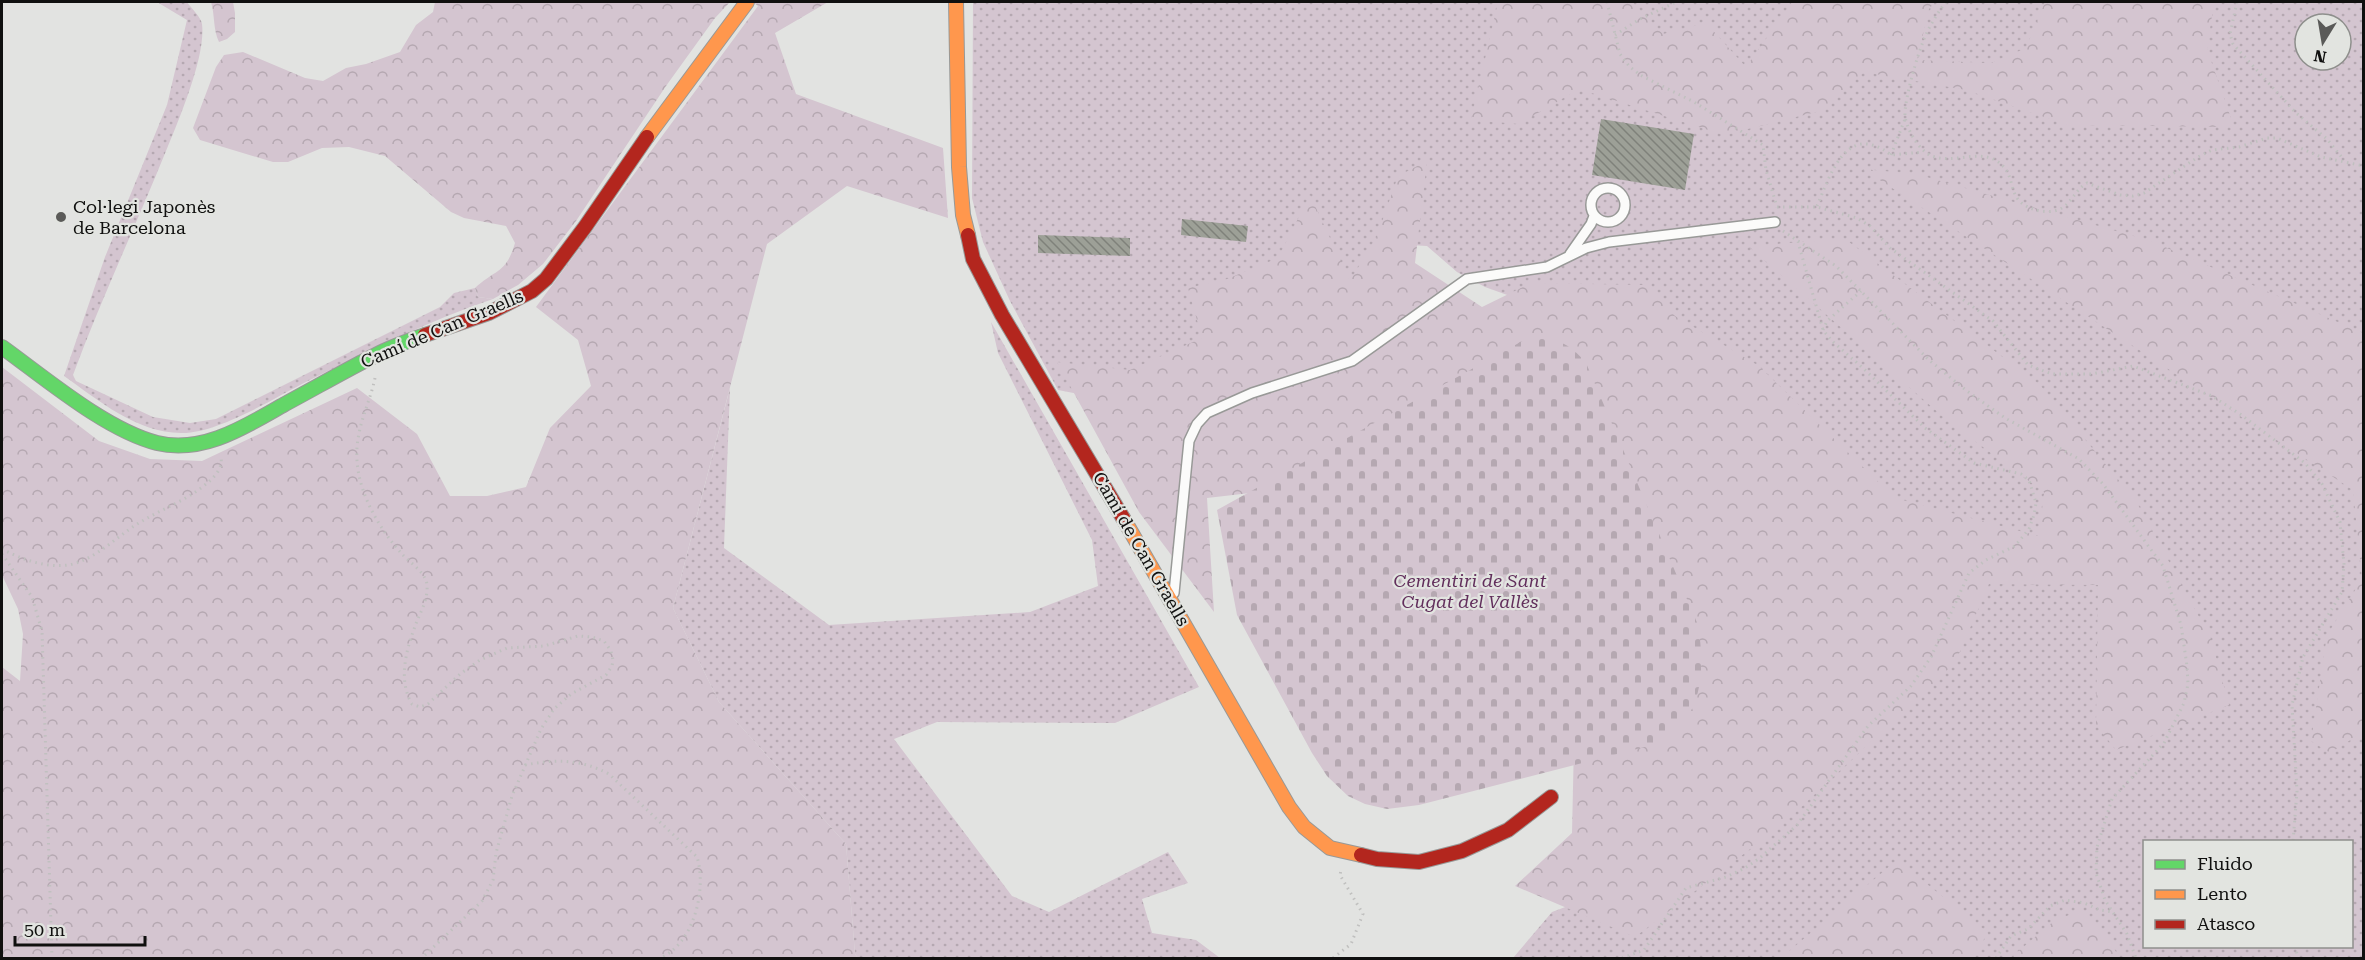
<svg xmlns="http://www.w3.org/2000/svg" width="2365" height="960" font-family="'Roboto Serif',serif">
<defs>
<pattern id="grass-dots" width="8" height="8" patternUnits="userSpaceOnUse" patternTransform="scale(1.5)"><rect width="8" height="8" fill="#d4c5d0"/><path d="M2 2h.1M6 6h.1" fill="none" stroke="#b5a8b1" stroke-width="1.8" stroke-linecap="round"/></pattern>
<pattern id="forest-crowns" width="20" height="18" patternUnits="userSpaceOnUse" patternTransform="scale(1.5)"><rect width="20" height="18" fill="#d4c5d0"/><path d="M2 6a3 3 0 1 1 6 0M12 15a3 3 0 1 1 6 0" fill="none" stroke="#b5a8b1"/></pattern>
<pattern id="cemetery-stones" width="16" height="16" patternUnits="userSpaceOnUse" patternTransform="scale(1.5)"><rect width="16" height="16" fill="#d4c5d0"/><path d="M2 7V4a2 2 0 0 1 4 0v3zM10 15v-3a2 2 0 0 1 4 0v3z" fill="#b5a8b1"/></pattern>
<pattern id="building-back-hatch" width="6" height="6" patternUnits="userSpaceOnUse" patternTransform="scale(1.5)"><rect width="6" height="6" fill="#9da097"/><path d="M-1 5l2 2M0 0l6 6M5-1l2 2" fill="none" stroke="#7f817a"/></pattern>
</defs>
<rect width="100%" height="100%" fill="#e2e3e1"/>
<path fill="url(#grass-dots)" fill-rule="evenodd" d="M 157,2 L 187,2 C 191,8 201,17 202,24 C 206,55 180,117 168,146 C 137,223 102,297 73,375 L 76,381 L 153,417 L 190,423 L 216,419 L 440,307 L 454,293 L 475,288 L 478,297 L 493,299 C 427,321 365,353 302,384 C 271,400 216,434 181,433 C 137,433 98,400 64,376 L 105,257 L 167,105 L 187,20 Z
M 973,2 L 2363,2 L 2363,958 L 1513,958 L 1552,912 L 1584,900 L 1653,846 L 1527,302 L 1485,287 L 1457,272 L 1427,246 L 1392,244 L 1380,280 L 1089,396 L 1058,390 L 1010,301 L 983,242 L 972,198 ZM 2305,24 L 2341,24 L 2341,60 L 2305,60 ZM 2144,842 L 2352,842 L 2352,946 L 2144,946 Z
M 991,322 L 1199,687 L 1115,723 L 937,722 L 894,739 L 1012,896 L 1049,912 L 1168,852 L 1188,883 L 1142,899 L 1152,933 L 1196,940 L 1220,958 L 858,958 L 855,954 L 846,844 L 719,702 L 673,608 L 730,388 L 724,548 L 829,625 L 1030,612 L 1098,586 L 1092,540 L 998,353 Z"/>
<path fill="url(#forest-crowns)" d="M 211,2 L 233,2 L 235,13 L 235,32 L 227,39 L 219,42 C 213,30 215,15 211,2 Z
M 435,2 L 730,2 L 715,18 L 666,86 L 576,221 L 543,264 L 518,285 L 493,299 L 478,297 L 475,288 C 495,269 506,274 515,243 L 506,226 L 464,218 L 451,212 L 385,156 L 349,147 L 322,148 L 288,162 L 273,162 L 200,140 L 193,128 L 216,67 L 224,55 L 243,52 L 305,78 L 323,81 L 346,68 L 366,64 L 400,52 L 416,25 L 433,12 Z
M 753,2 L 828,2 L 775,33 L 796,94 L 943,148 L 948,218 L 847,186 L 767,244 L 673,608 L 719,702 L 846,844 L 855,954 L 858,958 L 2,958 L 2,667 L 20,681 L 23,634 L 18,609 L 2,575 L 2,367 L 99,441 L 150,459 L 202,461 L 357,388 L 417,434 L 450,496 L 487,496 L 526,487 L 550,428 L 591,386 L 578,340 L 536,307 L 758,6 Z
M 1498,2 L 1632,2 L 1663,34 L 1706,23 L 1746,67 L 1792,2 L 1935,2 L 1929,9 L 1917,60 L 1991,63 L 2026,48 L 2045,2 L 2214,2 L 2207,49 L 2234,127 L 2067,125 L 1966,90 L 1864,72 L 1820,111 L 1724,135 L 1579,89 L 1519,124 L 1471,120 Z
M 1427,161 L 1415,263 L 1482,307 L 1531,283 L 1645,285 L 1675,316 L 1759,366 L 1895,498 L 2039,536 L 2044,492 L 1949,422 L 1748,246 L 1845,239 L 2040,385 L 2136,501 L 2211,639 L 2229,705 L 2116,750 L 2096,725 L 2098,585 L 1989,584 L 1955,663 L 1783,824 L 1635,937 L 1515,886 L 1572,833 L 1574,743 L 1286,489 L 1207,498 L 1214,612 L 1139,512 L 1057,362 L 1130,370 L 1202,338 L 1188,288 L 1227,279 L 1278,258 L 1310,195 L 1350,281 L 1377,236 L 1398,176 Z
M 1863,169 L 1916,174 L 2151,241 L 2363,333 L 2363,732 L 2330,753 L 2311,741 L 2327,635 L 2362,579 L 2353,490 Z
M 1897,860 L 1988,933 L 1972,958 L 1781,958 Z
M 2079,911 L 2102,930 L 2120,958 L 2013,958 L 2015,954 L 2054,921 Z"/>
<path fill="url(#cemetery-stones)" d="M 1528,338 C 1555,338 1569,342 1586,363 L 1698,625 C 1703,657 1705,694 1684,722 C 1679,729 1671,735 1664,742 L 1419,805 L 1387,809 L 1365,804 L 1348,796 L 1327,776 L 1312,753 L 1237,615 L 1217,510 Z"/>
<path fill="url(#building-back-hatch)" d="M 1601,119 L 1694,134 L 1685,190 L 1592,175 Z
M 1182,219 L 1248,226 L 1246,242 L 1181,235 Z
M 1038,235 L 1130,238 L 1130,256 L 1038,253 Z"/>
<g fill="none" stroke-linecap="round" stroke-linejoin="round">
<defs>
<path id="lane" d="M1591 205a17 17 0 1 1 34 0a17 17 0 1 1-34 0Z
M 1570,254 L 1591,224 L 1594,216
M 1174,593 L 1189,441 L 1197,424 L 1207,413 L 1252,393 L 1352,361 L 1467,279 L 1547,267 L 1586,248 L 1609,242 L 1775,222"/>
<path id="fast" d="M 2,347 C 45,378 106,430 157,443 C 204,454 246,426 285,404 C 315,388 344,371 374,356 C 390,347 408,341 425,335"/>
<path id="slow" d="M 956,2 L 959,167 L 963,215 L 968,235
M 647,137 L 747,2
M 1123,518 L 1289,807 L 1304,827 L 1330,848 L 1361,855"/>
<path id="jam" d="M 968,235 L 973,259 L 1002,315 L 1123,518
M 425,335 L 489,313 L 532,291 L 546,279 L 585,227 L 647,137
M 1361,855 L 1377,859 L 1419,862 L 1462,851 L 1508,830 L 1551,797"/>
</defs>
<use href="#lane" stroke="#989997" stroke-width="12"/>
<use href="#fast" stroke="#989997" stroke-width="16"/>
<use href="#slow" stroke="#989997" stroke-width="16"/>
<use href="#jam" stroke="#989997" stroke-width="16"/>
<path stroke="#c0c0bf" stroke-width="3" stroke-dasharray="1.5 4.5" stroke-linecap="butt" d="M 1607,2 L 1620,54 L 1629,66 L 1640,75 L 1694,102 L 1763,145 L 1766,170 L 1777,207
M 1946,2 C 1938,12 1930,25 1925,37 C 1918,52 1904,101 1905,116 C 1907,130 1919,151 1932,156 C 1952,164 1977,150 1995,160 C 2022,175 2000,202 2040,211 C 2047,212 2055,212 2062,208 C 2072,202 2076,189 2087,183 L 2120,195 L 2133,196 L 2144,193 L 2198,157 L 2212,150 L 2239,147 L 2267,138 L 2277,138 L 2321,157 L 2364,166
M 2237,2 L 2230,34 L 2233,44 L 2295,112 L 2327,139 L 2344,160
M 1615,35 L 1640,19 L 1676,2
M 1891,155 L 1905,119
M 1817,206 C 1831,173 1847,121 1891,155 L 1923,152
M 1777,207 L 1817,207 L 1857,218 L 1870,226 L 1890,248 L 1993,321 L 2028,365 L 2052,374 L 2092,374 L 2133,366 L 2212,396 L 2240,414 L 2305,463 L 2322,484 L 2340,522 L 2344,564 L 2342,592 L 2303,657 L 2292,705 L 2297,791 L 2293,842
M 1783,231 L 1836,266 L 1929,360 L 1967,391 L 2005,418 L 2079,459 L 2103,484 L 2163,566 L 2181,625 L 2187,666 L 2188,684 L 2184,703 L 2164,743 L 2112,799 L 2097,847 L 2096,873 L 2105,900 L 2127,934 L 2136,958
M 1823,330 L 1827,321 L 1861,291
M 375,378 C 371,398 361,418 358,439 C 351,481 375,524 402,554 C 410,563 427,573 427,586 C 428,597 422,610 417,621 C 407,647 397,679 412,704 L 420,707 L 428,704 L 460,674 L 480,660 L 507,648 L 544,646 L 578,636 L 592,637 L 604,641 L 611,651 L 613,660 L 612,666 L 606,675 L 571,694 L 554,709 L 541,729 L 512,796 L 496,853 L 493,880 L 482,901 L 422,958
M 2,549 C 21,559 45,568 68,565 C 94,561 117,536 139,523 C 161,509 186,501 206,484 C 214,478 223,468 221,458
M 2,554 L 32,597 L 42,631 L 52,958
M 525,765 C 555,759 581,759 609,774 L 697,857 C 707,889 694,944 660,958
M 2295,946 L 2298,958
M 1333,958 L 1351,944 L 1363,914 L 1340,875 L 1341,870
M 1622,958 L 1644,950 L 1686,888 L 1726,877 L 1745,868 L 1760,858 L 1797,825 L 1868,726 L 1911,686 L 1931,657 L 1969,573 L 1986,560 L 2015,546 L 2029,529 L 2034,515 L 2036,503 L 2029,480 L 2021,474 L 1974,463 L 1925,428 L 1864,369 L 1832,341 L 1823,330 L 1798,242
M 1996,958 L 2011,936 L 2028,929 L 2050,906 L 2065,900 L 2084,903 L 2100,910 L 2113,912"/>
<use href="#lane" stroke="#fbfbfa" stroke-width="9"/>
<use href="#fast" stroke="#63d668" stroke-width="14"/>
<use href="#slow" stroke="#ff974d" stroke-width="14"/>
<use href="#jam" stroke="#b3261e" stroke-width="14"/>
</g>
<circle fill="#5a5a58" stroke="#e2e4e0" stroke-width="2" cx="61" cy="217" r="6"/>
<g text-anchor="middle" stroke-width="4.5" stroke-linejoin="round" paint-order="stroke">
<g font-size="18" fill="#10100f" stroke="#e2e4e0" text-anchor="start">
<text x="73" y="213">Col·legi Japonès<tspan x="73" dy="21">de Barcelona</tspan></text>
</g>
<g font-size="18" fill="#10100f" stroke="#e2e4e0">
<text transform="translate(442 329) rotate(-23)" y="6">Camí de Can Graells</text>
<text transform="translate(1141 549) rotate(60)" y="6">Camí de Can Graells</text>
</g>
<g font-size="18" font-style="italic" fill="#622f5c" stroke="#e2e4e0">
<text x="1470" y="587">Cementiri de Sant<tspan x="1470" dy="21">Cugat del Vallès</tspan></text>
</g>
</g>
<rect width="2365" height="960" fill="none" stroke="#10100f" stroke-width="6"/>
<rect x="2143" y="840" width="210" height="108" fill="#e2e4e0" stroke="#8e8f8c" stroke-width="1.5"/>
<rect x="2155" y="860" width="30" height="9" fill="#63d668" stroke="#8e8f8c" stroke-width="1.5"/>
<text x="2197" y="870" font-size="18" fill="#10100f">Fluido</text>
<rect x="2155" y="890" width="30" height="9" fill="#ff974d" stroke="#8e8f8c" stroke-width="1.5"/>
<text x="2197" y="900" font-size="18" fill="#10100f">Lento</text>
<rect x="2155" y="920" width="30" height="9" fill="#b3261e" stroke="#8e8f8c" stroke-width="1.5"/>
<text x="2197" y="930" font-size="18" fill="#10100f">Atasco</text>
<g transform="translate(2323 42) rotate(191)"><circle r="28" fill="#e2e4e0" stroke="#8e8f8c" stroke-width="1.5"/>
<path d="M0-4.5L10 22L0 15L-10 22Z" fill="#5a5a58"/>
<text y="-9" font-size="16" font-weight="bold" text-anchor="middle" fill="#10100f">N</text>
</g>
<path d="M15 936v9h130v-9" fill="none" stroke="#10100f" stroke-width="3"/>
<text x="24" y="936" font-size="18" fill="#10100f" stroke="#e2e4e0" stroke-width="4.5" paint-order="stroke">50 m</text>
</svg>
